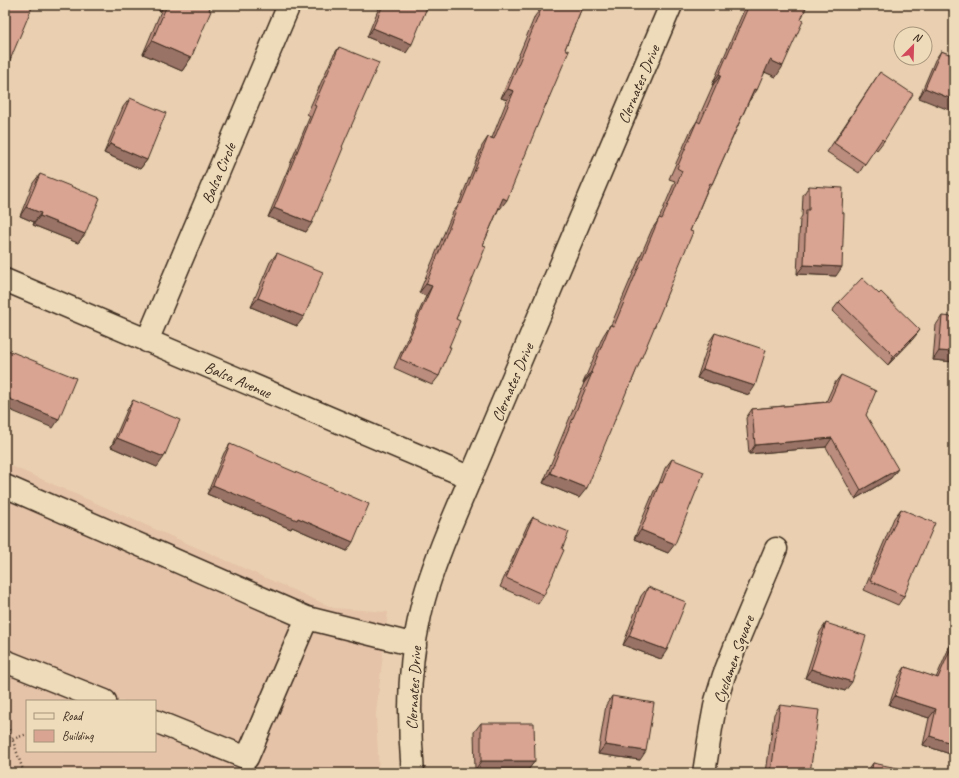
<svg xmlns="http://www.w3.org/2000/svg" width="959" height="778" font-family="Caveat,sans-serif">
<rect width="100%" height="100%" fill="#ead0b1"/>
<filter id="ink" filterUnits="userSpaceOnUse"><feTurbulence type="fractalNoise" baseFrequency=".025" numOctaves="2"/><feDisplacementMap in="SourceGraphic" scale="8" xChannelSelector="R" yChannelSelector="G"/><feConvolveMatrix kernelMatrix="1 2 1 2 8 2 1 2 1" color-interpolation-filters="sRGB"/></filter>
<g filter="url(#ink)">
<path fill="#e5c3a8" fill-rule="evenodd" d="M 5,463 L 334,608 L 388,612 L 376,714 L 379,773 L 5,773 ZM 27,701 L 155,701 L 155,751 L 27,751 Z"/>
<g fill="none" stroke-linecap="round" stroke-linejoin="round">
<defs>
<path id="minor" d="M 5,280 L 471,478
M 147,341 L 289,5
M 5,486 L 307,618 L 415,645
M 5,661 L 105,701
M 155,721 L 247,758 L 307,618
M 413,773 C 411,752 410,730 410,709 C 410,678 413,645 420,615 C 426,586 437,558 448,531 L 671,5
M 704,773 L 711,728 L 716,701 L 724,675 L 735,647 L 776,549"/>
</defs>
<use href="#minor" stroke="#3b2a1e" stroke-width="25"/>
<path stroke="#3b2a1e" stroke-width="2.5" stroke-dasharray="1 3" stroke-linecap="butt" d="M 5,718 L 24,773
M 5,742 L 27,734"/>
<use href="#minor" stroke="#eedbb9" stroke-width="22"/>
</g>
<path fill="#bb8d7e" stroke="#3b2a1e" d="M 155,5 L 211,5 L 191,58 L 182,71 L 143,54 L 161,11 L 154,8 Z
M 380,5 L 428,5 L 406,53 L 367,37 Z
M 547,5 L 590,5 L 588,8 L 583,5 L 565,49 L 546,105 L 544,108 L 500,209 L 499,208 L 483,245 L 456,319 L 449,347 L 439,376 L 432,385 L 394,368 L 426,296 L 419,293 L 453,212 L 458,206 L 482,146 L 488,137 L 492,138 L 507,100 L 501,98 L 535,16 L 542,7 L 545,8 Z
M 748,5 L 807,5 L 776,77 L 765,72 L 749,101 L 712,184 L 706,193 L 690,231 L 663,304 L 629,388 L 626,391 L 579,498 L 543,483 L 584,383 L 583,383 L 603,336 L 610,325 L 611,325 L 652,229 L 659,219 L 675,181 L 669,179 L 690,132 L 697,121 L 713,85 L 712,85 L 744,10 Z
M 339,47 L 342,147 L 306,232 L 268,217 L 310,116 L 307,114 L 333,56 Z
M 941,51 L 954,56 L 919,98 L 935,60 Z
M 880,72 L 884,141 L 877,150 L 875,148 L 859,173 L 827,152 Z
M 130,98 L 147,160 L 140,169 L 104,153 L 123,107 Z
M 40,174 L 85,234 L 78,243 L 33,225 L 34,222 L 20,216 L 33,183 Z
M 809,186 L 836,276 L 797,274 L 800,219 L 802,216 L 803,195 Z
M 277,253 L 297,326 L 251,307 L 270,262 Z
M 839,302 L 913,339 L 888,365 L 832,311 Z
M 942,316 L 954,362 L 933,360 L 936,325 Z
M 715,333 L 749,395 L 697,378 L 709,342 Z
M 841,375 L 866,415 L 891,478 L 855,499 L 826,447 L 749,454 L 746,418 L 752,409 L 826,402 L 834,384 Z
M 133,400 L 157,467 L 111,447 L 127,410 Z
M 230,444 L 347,551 L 292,527 L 291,529 L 207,494 L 224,453 Z
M 672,459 L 668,553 L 634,539 L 654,491 L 659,484 L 665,468 Z
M 901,509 L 904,596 L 898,605 L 864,590 L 894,518 Z
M 533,517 L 544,595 L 538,604 L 500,587 L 527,526 Z
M 648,587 L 661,659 L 623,645 L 641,596 Z
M 826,623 L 845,691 L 805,678 L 820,632 Z
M 954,636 L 954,749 L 950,754 L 923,745 L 929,718 L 889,705 L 899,676 L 905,667 L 936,678 Z
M 612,696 L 640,760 L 598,754 L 606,705 Z
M 780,705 L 810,773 L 766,773 L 774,714 Z
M 481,723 L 535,761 L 528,770 L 475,770 L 474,732 Z
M 873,763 L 907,773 L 866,773 Z"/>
<path fill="#997366" stroke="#3b2a1e" d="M 156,5 L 164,5 L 161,11 L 154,8 Z
M 582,5 L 590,5 L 588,8 Z
M 373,28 L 412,44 L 406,53 L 367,37 Z
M 152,41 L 191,58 L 182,71 L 143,54 Z
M 770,60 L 783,66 L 776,77 L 762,71 Z
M 719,74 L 721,75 L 713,85 L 712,85 Z
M 925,88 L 954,100 L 954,112 L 919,98 Z
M 508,89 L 514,91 L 507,100 L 501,98 Z
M 754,89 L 757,90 L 749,101 Z
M 110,144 L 147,160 L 140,169 L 104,153 Z
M 503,198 L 507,200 L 500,209 L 497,207 Z
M 26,207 L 41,213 L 34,222 L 20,216 Z
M 274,208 L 312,223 L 306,232 L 268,217 Z
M 40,216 L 85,234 L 78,243 L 33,225 Z
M 804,265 L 842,267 L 836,276 L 797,274 Z
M 426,284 L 432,286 L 426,296 L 419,293 Z
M 258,298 L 304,317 L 297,326 L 251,307 Z
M 920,330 L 913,339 L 888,365 L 894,356 Z
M 939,351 L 954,352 L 954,362 L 933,360 Z
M 703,369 L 755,386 L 749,395 L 697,378 Z
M 591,372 L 592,373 L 584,383 L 583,383 Z
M 5,397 L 59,419 L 53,428 L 5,408 Z
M 117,438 L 164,457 L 157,467 L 111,447 Z
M 832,438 L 826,447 L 749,454 L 755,445 Z
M 898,469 L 891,478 L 855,499 L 861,490 Z
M 550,473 L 587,488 L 579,498 L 543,483 Z
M 213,485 L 298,518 L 353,542 L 347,551 L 292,527 L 291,529 L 207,494 Z
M 641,530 L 675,544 L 668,553 L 634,539 Z
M 629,636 L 667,650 L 661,659 L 623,645 Z
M 811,669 L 852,682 L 845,691 L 805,678 Z
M 895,696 L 936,709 L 929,718 L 889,705 Z
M 930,736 L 954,744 L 954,749 L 950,754 L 923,745 Z
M 605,745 L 646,751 L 640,760 L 598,754 Z
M 481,761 L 535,761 L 528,770 L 475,770 Z"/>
<path fill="#daa492" stroke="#3b2a1e" d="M 5,5 L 33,5 L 5,72 Z
M 167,5 L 211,5 L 209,10 L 211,11 L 191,58 L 152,41 Z
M 383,5 L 428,5 L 412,44 L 373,28 Z
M 549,5 L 583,5 L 565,49 L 569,51 L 546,105 L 546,104 L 507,200 L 503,198 L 483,245 L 486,246 L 456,319 L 460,321 L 449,347 L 451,347 L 439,376 L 400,359 L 432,286 L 426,284 L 459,203 L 461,204 L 488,137 L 494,139 L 514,91 L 508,89 L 542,7 L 547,9 Z
M 749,5 L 807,5 L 801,20 L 803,21 L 783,66 L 770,60 L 757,90 L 754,89 L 712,184 L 710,183 L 690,231 L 693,232 L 663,304 L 664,304 L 629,388 L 628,388 L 587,488 L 550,473 L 592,373 L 591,372 L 610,325 L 614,326 L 659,218 L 662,219 L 682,171 L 677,168 L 697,121 L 700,123 L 721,75 L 719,74 Z
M 339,47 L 379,63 L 342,147 L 343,148 L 312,223 L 274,208 L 316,106 L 314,105 Z
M 941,51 L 954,56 L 954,100 L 925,88 Z
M 880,72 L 913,94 L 884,141 L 882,139 L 865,164 L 834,143 Z
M 130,98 L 166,113 L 147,160 L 110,144 Z
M 40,174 L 100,198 L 85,234 L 40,216 L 41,213 L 26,207 Z
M 809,186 L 843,188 L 842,212 L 844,213 L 842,267 L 804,265 L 806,210 L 809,210 Z
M 277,253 L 323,272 L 304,317 L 258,298 Z
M 862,278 L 879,294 L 881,292 L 920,330 L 894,356 L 839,302 Z
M 942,316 L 954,317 L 954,352 L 939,351 Z
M 715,333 L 766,350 L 755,386 L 703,369 Z
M 5,349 L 76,378 L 59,419 L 5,397 Z
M 841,375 L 876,391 L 866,415 L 898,469 L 861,490 L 832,438 L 755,445 L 752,409 L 829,402 Z
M 133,400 L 180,420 L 164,457 L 117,438 Z
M 230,444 L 369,504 L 353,542 L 298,518 L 297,520 L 213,485 Z
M 672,459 L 704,472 L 675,544 L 641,530 L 660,482 L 662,483 Z
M 901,509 L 935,523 L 904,596 L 870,581 Z
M 533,517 L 569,532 L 562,549 L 564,550 L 544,595 L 506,578 Z
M 648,587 L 686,602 L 667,650 L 629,636 Z
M 826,623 L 866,636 L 852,682 L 811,669 Z
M 954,641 L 954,744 L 930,736 L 936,709 L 895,696 L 905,667 L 938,678 Z
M 612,696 L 654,703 L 646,751 L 605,745 Z
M 780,705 L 819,710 L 810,773 L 771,773 Z
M 481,723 L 534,723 L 535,761 L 481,761 Z
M 873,763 L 907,770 L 907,773 L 871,773 Z"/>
</g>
<g text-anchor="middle" stroke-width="4" stroke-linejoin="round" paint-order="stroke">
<g font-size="16" fill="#3b2a1e" stroke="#eedbb9">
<text transform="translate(638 84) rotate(-67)" y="6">Clernates Drive</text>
<text transform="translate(218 173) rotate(-67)" y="6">Balsa Circle</text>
<text transform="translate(238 379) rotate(23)" y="6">Balsa Avenue</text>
<text transform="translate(512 382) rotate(-67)" y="6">Clernates Drive</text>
<text transform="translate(733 659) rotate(-70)" y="6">Cyclamen Square</text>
<text transform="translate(413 688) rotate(-87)" y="6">Clernates Drive</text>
</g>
</g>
<rect width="959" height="778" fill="none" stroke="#eedbb9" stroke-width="20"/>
<rect x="10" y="10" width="939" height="758" fill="none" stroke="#3b2a1e" stroke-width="1.5" filter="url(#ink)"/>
<rect x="26" y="700" width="130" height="52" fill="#eedbb9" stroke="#a6947b"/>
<rect x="34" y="713" width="20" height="6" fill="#eedbb9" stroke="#a6947b"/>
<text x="62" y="720" font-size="12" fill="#3b2a1e">Road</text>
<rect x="34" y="730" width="20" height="12" fill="#daa492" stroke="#a6947b"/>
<text x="62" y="740" font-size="12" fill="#3b2a1e">Building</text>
<g transform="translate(913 46) rotate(23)"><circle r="19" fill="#eedbb9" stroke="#a6947b"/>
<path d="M0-3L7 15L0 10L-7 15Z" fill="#d1495b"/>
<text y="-6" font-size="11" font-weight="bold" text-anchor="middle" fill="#3b2a1e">N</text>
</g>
</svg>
